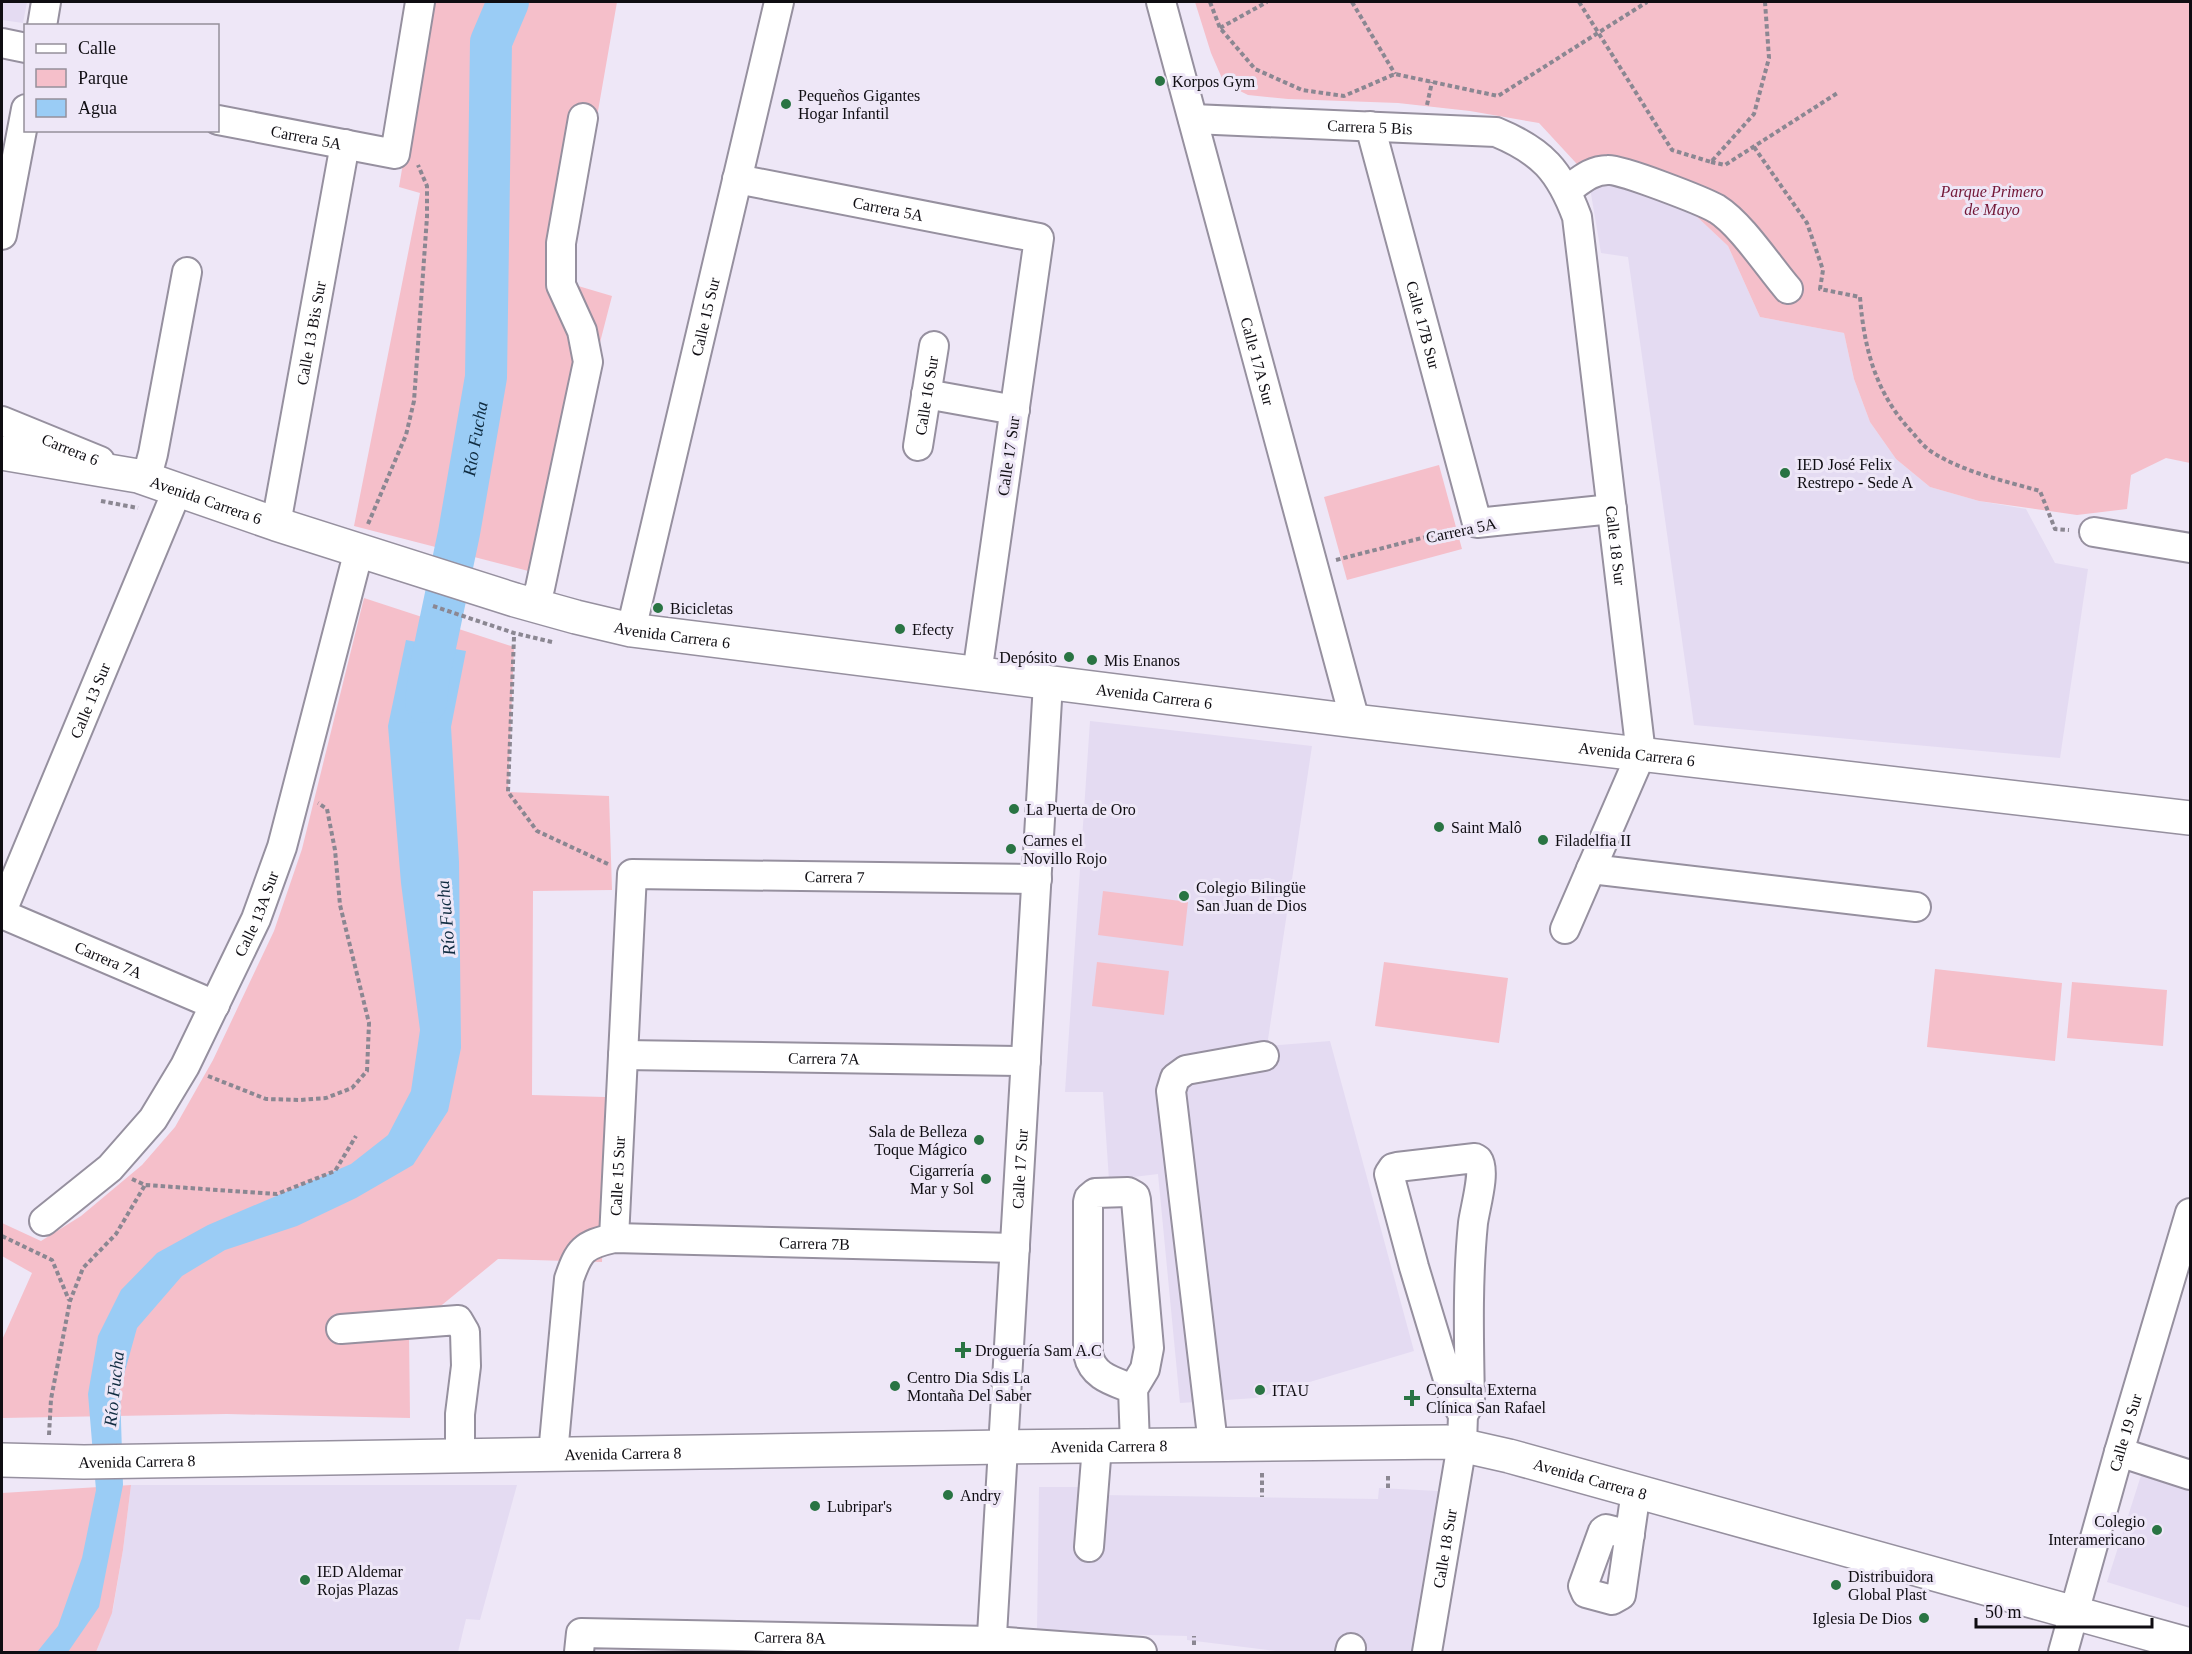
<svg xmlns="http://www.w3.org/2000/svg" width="2192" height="1654" font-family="Georgia,serif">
<rect width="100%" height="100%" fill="#eee7f7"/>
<path fill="#e4dbf2" d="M 2,2 L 27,2 L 23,23 L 2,20 Z
M 1588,176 L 1628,189 L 1693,213 L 1728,246 L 1760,317 L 1844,333 L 1854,379 L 1870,422 L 1896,459 L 1930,487 L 1979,501 L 2026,509 L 2055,563 L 2088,569 L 2060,758 L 1694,725 L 1628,257 L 1601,253 Z
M 1090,721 L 1312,746 L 1267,1046 L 1330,1041 L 1414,1351 L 1256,1398 L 1180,1403 L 1158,1174 L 1109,1180 L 1103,1092 L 1065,1092 Z
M 2145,1463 L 2190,1478 L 2190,1608 L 2107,1582 Z
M 131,1485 L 517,1485 L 480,1620 L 466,1619 L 458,1652 L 96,1652 L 113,1609 L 123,1550 Z
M 1039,1487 L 1093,1487 L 1101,1495 L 1378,1499 L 1379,1488 L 1438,1491 L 1431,1566 L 1412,1652 L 1284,1652 L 1187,1640 L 1187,1636 L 1037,1632 Z"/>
<path fill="#f5bfca" d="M 430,2 L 617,2 L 568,283 L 612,296 L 540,574 L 354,526 L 420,193 L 399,187 Z
M 1195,2 L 2190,2 L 2190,463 L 2166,458 L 2131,475 L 2127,509 L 2077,515 L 1979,501 L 1930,487 L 1896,459 L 1870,422 L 1854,379 L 1844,333 L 1760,317 L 1728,246 L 1693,213 L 1628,189 L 1588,176 L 1539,123 L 1470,111 L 1398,103 L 1288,99 L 1248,95 L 1224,83 L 1211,53 Z
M 1439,465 L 1462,549 L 1347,580 L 1324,497 Z
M 364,598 L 514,647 L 508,792 L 609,796 L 612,890 L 533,891 L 532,1095 L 605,1097 L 602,1262 L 498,1259 L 409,1332 L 410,1418 L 227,1414 L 2,1418 L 2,1340 L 32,1273 L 2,1256 L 2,1223 L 41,1241 L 81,1216 L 142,1165 L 175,1127 L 213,1060 L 274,931 L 302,849 Z
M 1103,891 L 1188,902 L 1183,946 L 1098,935 Z
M 1097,962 L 1169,971 L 1164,1015 L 1092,1006 Z
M 1384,962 L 1508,978 L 1499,1043 L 1375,1026 Z
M 1935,969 L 2062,983 L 2055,1061 L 1927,1047 Z
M 2072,982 L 2167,990 L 2163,1046 L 2067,1038 Z
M 131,1485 L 123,1550 L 112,1613 L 96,1652 L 2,1652 L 2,1493 Z"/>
<path fill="#9accf5" d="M 406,640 L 466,651 L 451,727 L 459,862 L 461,1048 L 448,1111 L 413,1165 L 356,1198 L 297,1226 L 225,1250 L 182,1276 L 137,1328 L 120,1389 L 123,1485 L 99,1607 L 68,1652 L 37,1652 L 58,1626 L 82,1558 L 96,1490 L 88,1394 L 98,1336 L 121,1290 L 157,1253 L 208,1225 L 351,1164 L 388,1135 L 411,1091 L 420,1030 L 401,883 L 388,726 Z"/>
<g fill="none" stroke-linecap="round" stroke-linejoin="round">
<path stroke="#9accf5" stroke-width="42" id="s1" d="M 426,702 L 429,675 L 459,533 L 486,377 L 491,42 L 508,2"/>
<defs>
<g id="minor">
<path id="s2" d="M 1161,2 L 1355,721"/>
<path d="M 42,26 L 46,2"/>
<path d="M 2,43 L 26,48"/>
<path id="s3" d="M 1193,119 L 1496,132 C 1542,151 1560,171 1577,217 L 1641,754 L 1565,929"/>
<path id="s4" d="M 218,120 L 395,154 L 420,2"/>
<path id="s5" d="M 1370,126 L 1477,523 L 1612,509"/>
<path id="s6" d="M 737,179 L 1039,238 L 977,674"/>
<path d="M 1567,190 C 1580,181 1591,170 1608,170 C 1621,169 1703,201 1717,209 C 1741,224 1769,267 1788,289"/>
<path d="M 2,235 L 26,109"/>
<path d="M 926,394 L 1015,410"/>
<path id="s7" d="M 2,421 L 100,461"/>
<path id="s8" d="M 918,446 L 934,346"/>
<path d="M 146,480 L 153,454 L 187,272"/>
<path id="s9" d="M 276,524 L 345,144"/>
<path d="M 2094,532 L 2190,548"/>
<path d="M 533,605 L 540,588 L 588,362 L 582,331 L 561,285 L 561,243 L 583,118"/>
<path id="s10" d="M 631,630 L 779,2"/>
<path d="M 1591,869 L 1916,907"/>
<path id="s11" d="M 2,911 L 177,491"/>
<path id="s12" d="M 2,914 L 215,1005"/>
<path id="s13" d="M 623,1055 L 1026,1061"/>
<path id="s14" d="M 44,1221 L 110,1168 L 153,1119 L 185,1066 L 256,919 L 282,847 L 359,550"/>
<path id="s15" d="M 614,1238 L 632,874 L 1037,879"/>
<path d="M 341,1329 L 458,1320 L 465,1332 L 466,1366 L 460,1414 L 460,1455"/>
<path d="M 1133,1389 C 1113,1381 1093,1377 1088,1354 L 1088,1202 L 1089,1198 L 1095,1193 L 1128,1192 L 1135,1196 L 1136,1200 L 1149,1348 L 1145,1369 L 1133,1389 L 1135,1445"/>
<path d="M 1213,1444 L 1171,1091 L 1175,1078 L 1186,1070 L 1264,1056"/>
<path d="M 2119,1452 L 2190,1475"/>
<path id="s16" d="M 553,1454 L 569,1279 C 579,1250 583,1245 614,1238 L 1015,1248"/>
<path d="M 1630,1535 L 1606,1529 L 1603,1531 L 1583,1586 L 1586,1593 L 1612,1600 L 1621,1595 L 1636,1491"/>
<path d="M 1089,1547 L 1097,1446"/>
<path id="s17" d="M 579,1652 L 581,1633 L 992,1641 L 1142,1652"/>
<path id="s18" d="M 991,1652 L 1048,683"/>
<path d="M 1350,1652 L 1351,1648"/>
<path id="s19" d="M 1427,1652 L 1462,1444 L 1463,1415 L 1470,1403 C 1469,1343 1467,1283 1473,1223 C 1475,1208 1486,1171 1478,1160 L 1475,1158 L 1397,1167 L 1393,1168 L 1389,1174 L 1414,1267 L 1454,1399 L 1463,1415"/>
<path id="s20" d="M 2063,1652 L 2119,1452 L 2190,1213"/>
</g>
<g id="major">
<path id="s21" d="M 2,453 L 138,476 L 276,524 L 515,600 L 576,617 L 631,630 L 1355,721 L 2190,818"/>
<path id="s22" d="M 2,1460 L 84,1462 L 1004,1447 L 1447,1442 L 1509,1456 L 2190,1645"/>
</g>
</defs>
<use href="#minor" stroke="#96909f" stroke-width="32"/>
<use href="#major" stroke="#96909f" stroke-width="36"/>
<path stroke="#8b8792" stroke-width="4" stroke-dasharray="4.5 3" stroke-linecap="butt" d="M 1210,2 L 1220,28 L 1255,69 L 1302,90 L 1344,96 L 1395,74 L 1498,96 L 1647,2
M 1352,2 L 1395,74
M 1579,2 L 1672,150 L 1711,162 L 1754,114 L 1769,58 L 1765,2
M 1220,28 L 1267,2
M 1427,105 L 1432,82
M 1754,147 L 1807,223 L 1823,270 L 1820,289 L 1860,297 C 1864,349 1876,394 1912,432 C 1918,439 1924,447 1932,452 C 1963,472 2005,481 2040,491 L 2055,529 L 2069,530
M 1711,162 L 1725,165 L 1839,92
M 101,501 L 138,508
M 368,524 L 406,435 L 414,401 L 427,217 L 427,186 L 418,165
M 1336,560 L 1453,530
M 433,606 L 514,633 L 552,642
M 514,637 L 508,792 L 537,831 L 610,865
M 208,1076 L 266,1099 L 300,1100 L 326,1098 L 352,1088 L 367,1071 L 369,1023 L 340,905 L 335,850 L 327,809 L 318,803
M 132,1179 L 145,1185 L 277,1194 L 335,1171 L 356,1136
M 2,1236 L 52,1260 L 69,1300
M 49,1435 L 51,1399 L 70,1301 L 83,1268 L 116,1234 L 145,1185
M 1262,1473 L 1262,1497
M 1388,1476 L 1388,1488
M 1194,1645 L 1194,1636"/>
<use href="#minor" stroke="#fff" stroke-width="28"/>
<use href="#major" stroke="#fff" stroke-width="33"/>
</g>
<g fill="#297443" stroke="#eee7f7" stroke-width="2">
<circle cx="1160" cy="81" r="6"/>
<circle cx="786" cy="104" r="6"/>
<circle cx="1785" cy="473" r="6"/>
<circle cx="658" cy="608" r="6"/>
<circle cx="900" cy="629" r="6"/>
<circle cx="1069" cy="657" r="6"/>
<circle cx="1092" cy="660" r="6"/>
<circle cx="1014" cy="809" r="6"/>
<circle cx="1439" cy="827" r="6"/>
<circle cx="1543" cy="840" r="6"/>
<circle cx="1011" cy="849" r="6"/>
<circle cx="1184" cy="896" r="6"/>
<circle cx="979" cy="1140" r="6"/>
<circle cx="986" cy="1179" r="6"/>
<path d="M960 1341h6v6h6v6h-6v6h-6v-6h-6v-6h6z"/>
<circle cx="895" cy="1386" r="6"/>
<circle cx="1260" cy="1390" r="6"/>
<path d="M1409 1389h6v6h6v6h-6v6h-6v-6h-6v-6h6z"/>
<circle cx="948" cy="1495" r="6"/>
<circle cx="815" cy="1506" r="6"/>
<circle cx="2157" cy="1530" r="6"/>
<circle cx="305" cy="1580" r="6"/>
<circle cx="1836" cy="1585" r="6"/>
<circle cx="1924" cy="1618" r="6"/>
</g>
<g text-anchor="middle" stroke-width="6" stroke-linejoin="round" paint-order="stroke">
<g font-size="16" fill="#0f0d12" stroke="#eee7f7" text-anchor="start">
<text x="1172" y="87">Korpos Gym</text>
<text x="798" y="101">Pequeños Gigantes<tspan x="798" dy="18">Hogar Infantil</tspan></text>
<text x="1797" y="470">IED José Felix<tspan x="1797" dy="18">Restrepo - Sede A</tspan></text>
<text x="670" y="614">Bicicletas</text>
<text x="912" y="635">Efecty</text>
<text x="1057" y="663" text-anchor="end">Depósito</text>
<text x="1104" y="666">Mis Enanos</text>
<text x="1026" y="815">La Puerta de Oro</text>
<text x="1451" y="833">Saint Malô</text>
<text x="1023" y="846">Carnes el<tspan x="1023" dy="18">Novillo Rojo</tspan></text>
<text x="1555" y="846">Filadelfia II</text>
<text x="1196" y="893">Colegio Bilingüe<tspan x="1196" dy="18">San Juan de Dios</tspan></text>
<text x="967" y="1137" text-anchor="end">Sala de Belleza<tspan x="967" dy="18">Toque Mágico</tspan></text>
<text x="974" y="1176" text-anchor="end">Cigarrería<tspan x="974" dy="18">Mar y Sol</tspan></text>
<text x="975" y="1356">Droguería Sam A.C</text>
<text x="907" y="1383">Centro Dia Sdis La<tspan x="907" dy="18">Montaña Del Saber</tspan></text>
<text x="1426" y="1395">Consulta Externa<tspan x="1426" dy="18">Clínica San Rafael</tspan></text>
<text x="1272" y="1396">ITAU</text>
<text x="960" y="1501">Andry</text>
<text x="827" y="1512">Lubripar's</text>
<text x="2145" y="1527" text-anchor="end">Colegio<tspan x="2145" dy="18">Interamericano</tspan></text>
<text x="317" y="1577">IED Aldemar<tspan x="317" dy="18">Rojas Plazas</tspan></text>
<text x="1848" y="1582">Distribuidora<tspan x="1848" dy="18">Global Plast</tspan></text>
<text x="1912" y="1624" text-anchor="end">Iglesia De Dios</text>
</g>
<g font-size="16" fill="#0f0d12" stroke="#eee7f7">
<text dy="6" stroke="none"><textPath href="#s3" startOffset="177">Carrera 5 Bis</textPath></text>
<text dy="6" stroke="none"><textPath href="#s4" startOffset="90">Carrera 5A</textPath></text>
<text dy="6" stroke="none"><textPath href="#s6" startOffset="154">Carrera 5A</textPath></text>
<text dy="6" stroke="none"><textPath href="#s10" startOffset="322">Calle 15 Sur</textPath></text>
<text dy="6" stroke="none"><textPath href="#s5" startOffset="206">Calle 17B Sur</textPath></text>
<text dy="6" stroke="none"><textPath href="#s9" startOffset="194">Calle 13 Bis Sur</textPath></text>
<text dy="6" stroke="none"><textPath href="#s2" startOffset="372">Calle 17A Sur</textPath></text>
<text dy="6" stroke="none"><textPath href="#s8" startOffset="51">Calle 16 Sur</textPath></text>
<text dy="6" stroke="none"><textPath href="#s7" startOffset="74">Carrera 6</textPath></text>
<text transform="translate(1008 456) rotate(-82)" y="6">Calle 17 Sur</text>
<text dy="6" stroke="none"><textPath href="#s21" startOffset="210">Avenida Carrera 6</textPath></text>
<text transform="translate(1461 530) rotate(-12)" y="6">Carrera 5A</text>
<text dy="6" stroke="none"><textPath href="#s3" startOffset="756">Calle 18 Sur</textPath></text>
<text dy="6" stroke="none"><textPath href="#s21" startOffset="696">Avenida Carrera 6</textPath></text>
<text dy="6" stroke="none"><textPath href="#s21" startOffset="1182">Avenida Carrera 6</textPath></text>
<text dy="6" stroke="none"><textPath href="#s11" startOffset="228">Calle 13 Sur</textPath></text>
<text dy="6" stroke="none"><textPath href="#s21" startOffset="1668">Avenida Carrera 6</textPath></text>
<text dy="6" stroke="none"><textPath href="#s15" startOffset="567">Carrera 7</textPath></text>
<text dy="6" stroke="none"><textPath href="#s14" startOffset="380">Calle 13A Sur</textPath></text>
<text dy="6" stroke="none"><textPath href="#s12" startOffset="116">Carrera 7A</textPath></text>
<text dy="6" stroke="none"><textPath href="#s13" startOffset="201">Carrera 7A</textPath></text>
<text dy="6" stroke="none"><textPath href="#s18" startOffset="484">Calle 17 Sur</textPath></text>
<text dy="6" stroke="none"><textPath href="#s15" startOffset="62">Calle 15 Sur</textPath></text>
<text dy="6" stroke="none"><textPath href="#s16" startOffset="442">Carrera 7B</textPath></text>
<text dy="6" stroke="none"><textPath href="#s20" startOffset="228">Calle 19 Sur</textPath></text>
<text dy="6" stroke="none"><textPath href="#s22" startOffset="1107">Avenida Carrera 8</textPath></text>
<text dy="6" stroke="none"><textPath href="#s22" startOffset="621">Avenida Carrera 8</textPath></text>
<text dy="6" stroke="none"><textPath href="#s22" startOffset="135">Avenida Carrera 8</textPath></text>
<text dy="6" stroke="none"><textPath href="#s22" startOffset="1593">Avenida Carrera 8</textPath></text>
<text dy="6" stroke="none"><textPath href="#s19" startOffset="105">Calle 18 Sur</textPath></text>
<text dy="6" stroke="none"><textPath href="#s17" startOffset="228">Carrera 8A</textPath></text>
</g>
<g font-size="16" font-style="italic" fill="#721636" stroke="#eee7f7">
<text x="1992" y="197">Parque Primero<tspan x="1992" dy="18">de Mayo</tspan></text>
</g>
<g font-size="18" font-style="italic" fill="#102c41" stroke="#eee7f7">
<text dy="6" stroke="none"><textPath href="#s1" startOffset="268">Río Fucha</textPath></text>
<text transform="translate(446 918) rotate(-95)" y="6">Río Fucha</text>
<text transform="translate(114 1389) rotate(-84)" y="6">Río Fucha</text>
</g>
</g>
<rect width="2192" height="1654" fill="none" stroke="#0f0d12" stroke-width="6"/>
<rect x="24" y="24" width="195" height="108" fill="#eee7f7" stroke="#95909b" stroke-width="1.5"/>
<rect x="36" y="44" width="30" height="9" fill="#ffffff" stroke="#95909b" stroke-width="1.5"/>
<text x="78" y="54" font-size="18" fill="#0f0d12">Calle</text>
<rect x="36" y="69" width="30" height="18" fill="#f5bfca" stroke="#95909b" stroke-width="1.5"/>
<text x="78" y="84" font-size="18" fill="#0f0d12">Parque</text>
<rect x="36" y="99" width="30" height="18" fill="#9accf5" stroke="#95909b" stroke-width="1.5"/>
<text x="78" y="114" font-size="18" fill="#0f0d12">Agua</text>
<path d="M1976 1618v9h176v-9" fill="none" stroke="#0f0d12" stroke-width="3"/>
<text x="1985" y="1618" font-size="18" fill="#0f0d12" stroke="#eee7f7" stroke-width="4.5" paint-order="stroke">50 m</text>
</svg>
